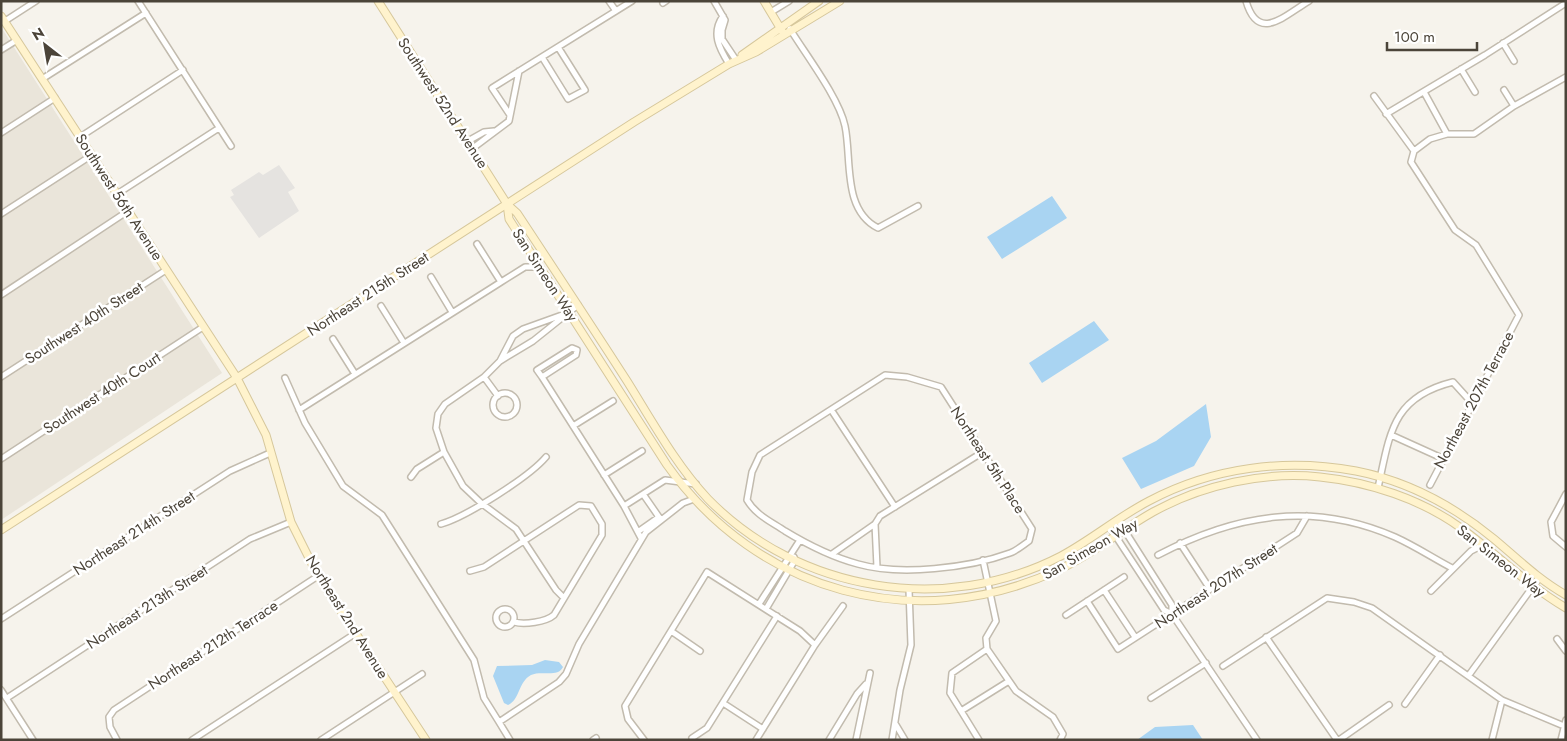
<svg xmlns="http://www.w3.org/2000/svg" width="1567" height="741" font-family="Jost,sans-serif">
<rect width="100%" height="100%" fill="#f6f3ec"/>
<path fill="#eae5da" d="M 1,27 L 222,373 L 1,520 Z"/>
<path fill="#e5e3e0" d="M 279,165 L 295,188 L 288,192 L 299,211 L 259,238 L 230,197 L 234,195 L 231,190 L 259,172 L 263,175 Z"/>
<path fill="#a9d4f2" d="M 1052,196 L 1067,218 L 1002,259 L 987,237 Z
M 1094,321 L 1109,340 L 1042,383 L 1029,363 Z
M 1206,404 L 1211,437 L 1194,466 L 1141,489 L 1122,458 L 1156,441 Z
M 545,660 L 559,662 L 563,667 C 558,678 541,670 531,675 C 518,682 520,700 508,705 L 504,703 L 493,676 L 497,666 L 532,665 Z
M 1193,725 L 1203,740 L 1137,740 L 1155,727 Z"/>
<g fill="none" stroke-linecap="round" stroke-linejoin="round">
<defs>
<path id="street" d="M 138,1 L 231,146
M 609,1 L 616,11
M 714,1 L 725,20 L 722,30 L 722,39 L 736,60
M 1246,1 C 1258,43 1284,16 1309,1
M 663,3 L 666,1
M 771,12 L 789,1
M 723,16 C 711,33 719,48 729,64
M 5,21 L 36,1
M 790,29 C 806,55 839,98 845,126 C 852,159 842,210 878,228 L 918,206
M 1503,43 L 1514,61
M 1,50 L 17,40
M 542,57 L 568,99 L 585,90 L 558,47
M 1461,69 L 1475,92
M 42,79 L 146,13
M 1504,90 L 1514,106
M 1424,92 L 1447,134
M 1374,96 L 1414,151 L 1411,162 L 1455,230 L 1476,245 L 1519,315 L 1430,485
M 1386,114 L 1485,55 L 1566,3
M 510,115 L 492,88 L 632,1
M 1,133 L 55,98
M 80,137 L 183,70
M 468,141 L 484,132 L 494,131
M 473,148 L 509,121 L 519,71
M 1414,151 L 1430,139 L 1447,134 L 1474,134 L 1514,106 L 1566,77
M 117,194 L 219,128
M 1,214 L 92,155
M 431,277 L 452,312
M 501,282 L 525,267 L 540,267
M 1,295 L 128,211
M 381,306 L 404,343
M 562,315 L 523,329 L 513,336 L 500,361 L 484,377 L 445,404 L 438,414 L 436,428 L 444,452 L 463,486 L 481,503 L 516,529 L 556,590 L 564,598
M 333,339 L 355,374
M 500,361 L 533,341 L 578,305
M 885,375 L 907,377 L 941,387 L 1032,529 L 1029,541 C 1023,545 1016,551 1010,553 C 969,568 900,576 858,564 C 832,557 808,545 785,531 C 770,521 756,515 747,500 L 752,472 L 760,455 Z
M 1,377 L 166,270
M 484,377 L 498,396
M 542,377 L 576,355 L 577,350 L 572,348 L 537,370 L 542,377 L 624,506 L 641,538
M 285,378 L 305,423 L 343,486 L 382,515 L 474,660 L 484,698 L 499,722
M493 405a12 12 0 1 1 24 0a12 12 0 1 1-24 0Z
M 299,410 L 501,282 L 477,244
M 832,411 L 895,507
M 573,426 L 613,401
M 1391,435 L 1444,459
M 1,459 L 203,327
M 604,475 L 642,451
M 411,477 L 417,469 L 444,452
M 1378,488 C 1390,433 1392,397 1453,382 L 1472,403
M 643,494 L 661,520
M 1566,494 L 1551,522 L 1553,536 L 1566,547
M 624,506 L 665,480 L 696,484
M 1118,520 L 1172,605 L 1172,614
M 441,524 C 466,517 529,477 546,457
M 875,524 L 877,567
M 1109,526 L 1164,610 L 1172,614 L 1257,740
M 639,531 L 659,517
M 1180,543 L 1210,589
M 832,554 L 875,524 L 880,516 L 983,452
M 1158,555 C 1236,514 1313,501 1395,537 C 1415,546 1433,558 1452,568
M 983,560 L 996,621 L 986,638 L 987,649 L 1016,691 L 1053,717 L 1063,734 L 1060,740
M 470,571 L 484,567 L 579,505 L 591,506 L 602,524 L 602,535 L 554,615 C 546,622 524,625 514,622
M 1104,590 L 1135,637
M 1431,591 L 1471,551 L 1483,545
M 1087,601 L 1118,649 L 1297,533 L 1307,516
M 759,604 L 800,540
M496 618a9 9 0 1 1 18 0a9 9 0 1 1-18 0Z
M 766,609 L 795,560 L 794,557
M 1066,615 L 1124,577
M 1,619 L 230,471 L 270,453
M 671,631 L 700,651
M 1266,637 L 1337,740
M 1557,639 L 1566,651
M 1223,666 L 1327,598 L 1354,602 L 1372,608 L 1502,700 L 1564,726
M 1469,675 L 1539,578
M 1,690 L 33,740
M 7,698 L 250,539 L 291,522
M 1151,698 L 1206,663
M 723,703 L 763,729
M 1405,704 L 1440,655
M 961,711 L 1009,681
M 896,725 L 905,740
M 692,738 L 707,728 L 777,616
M 117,740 L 110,727 L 109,717 L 114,710 L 318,576
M 192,740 L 356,633
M 321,740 L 422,674
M 510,740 L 499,722 L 559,682 L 566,674 L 579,644 L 646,532 L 683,503 L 694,499
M 593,740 L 596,738
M 644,740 L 628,719 L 625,706 L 707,572 L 800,631 L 815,645
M 756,740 L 815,645 L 843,606
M 829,740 L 857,694 L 866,684
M 856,740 L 870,673
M 892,740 L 900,690 L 911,645 L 909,590
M 979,740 L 950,693 L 952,673 L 987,649
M 1339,740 L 1389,705
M 1492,740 L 1502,700
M 1561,740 L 1566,720"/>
<path id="secondary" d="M 378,1 L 507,204 L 517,213 C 554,269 591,325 627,381 C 652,421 676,465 708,499 C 799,592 945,616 1061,556 C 1091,540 1118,517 1149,501 C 1213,467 1286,458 1356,471 C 1407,481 1455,507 1494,539 C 1518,559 1539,580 1566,595
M 764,1 L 782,31
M 1,16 L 237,378 L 266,435 L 291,522 L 318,576 L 426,740
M 742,55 L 819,1
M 507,204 L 509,219 L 667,465 C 758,593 915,636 1058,570 C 1092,555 1121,530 1153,512 C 1202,485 1264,471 1320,477 C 1369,482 1421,499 1461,528 C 1498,555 1527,585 1566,608
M 1,530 L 634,122 L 729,64 L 756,52 L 840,1"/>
</defs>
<use href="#street" stroke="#c2bbae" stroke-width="8"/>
<use href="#secondary" stroke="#d6c79b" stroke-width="9"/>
<use href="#street" stroke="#fff" stroke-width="5"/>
<use href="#secondary" stroke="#fff3cd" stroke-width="7"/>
</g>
<g text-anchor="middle" stroke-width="5" stroke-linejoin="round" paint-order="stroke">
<g font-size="15" fill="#4b4439" stroke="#fff">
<text transform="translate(443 103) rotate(57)" y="5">Southwest 52nd Avenue</text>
<text transform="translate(119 197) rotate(57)" y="5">Southwest 56th Avenue</text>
<text transform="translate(545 275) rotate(57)" y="5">San Simeon Way</text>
<text transform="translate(368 294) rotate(-33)" y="5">Northeast 215th Street</text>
<text transform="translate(84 323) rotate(-33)" y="5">Southwest 40th Street</text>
<text transform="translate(102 393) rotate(-33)" y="5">Southwest 40th Court</text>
<text transform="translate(1474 400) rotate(-62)" y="5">Northeast 207th Terrace</text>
<text transform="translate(988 460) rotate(57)" y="5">Northeast 5th Place</text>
<text transform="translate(134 533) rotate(-33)" y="5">Northeast 214th Street</text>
<text transform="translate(1090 549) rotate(-30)" y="5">San Simeon Way</text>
<text transform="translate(1501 561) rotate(38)" y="5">San Simeon Way</text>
<text transform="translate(1216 586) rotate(-33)" y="5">Northeast 207th Street</text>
<text transform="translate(147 607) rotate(-33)" y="5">Northeast 213th Street</text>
<text transform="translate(347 617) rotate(58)" y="5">Northeast 2nd Avenue</text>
<text transform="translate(213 645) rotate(-33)" y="5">Northeast 212th Terrace</text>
</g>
</g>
<rect width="1567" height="741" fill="none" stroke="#4b4439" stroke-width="5"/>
<g transform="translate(45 45) rotate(329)" stroke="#ffffff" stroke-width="4" paint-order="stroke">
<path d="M0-4L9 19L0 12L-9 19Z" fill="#4b4439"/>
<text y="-8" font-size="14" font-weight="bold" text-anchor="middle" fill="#4b4439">N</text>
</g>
<path d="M1387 42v8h90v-8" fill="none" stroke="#4b4439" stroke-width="2.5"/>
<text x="1394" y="42" font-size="15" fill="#4b4439" stroke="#ffffff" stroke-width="4" paint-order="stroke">100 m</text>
</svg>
